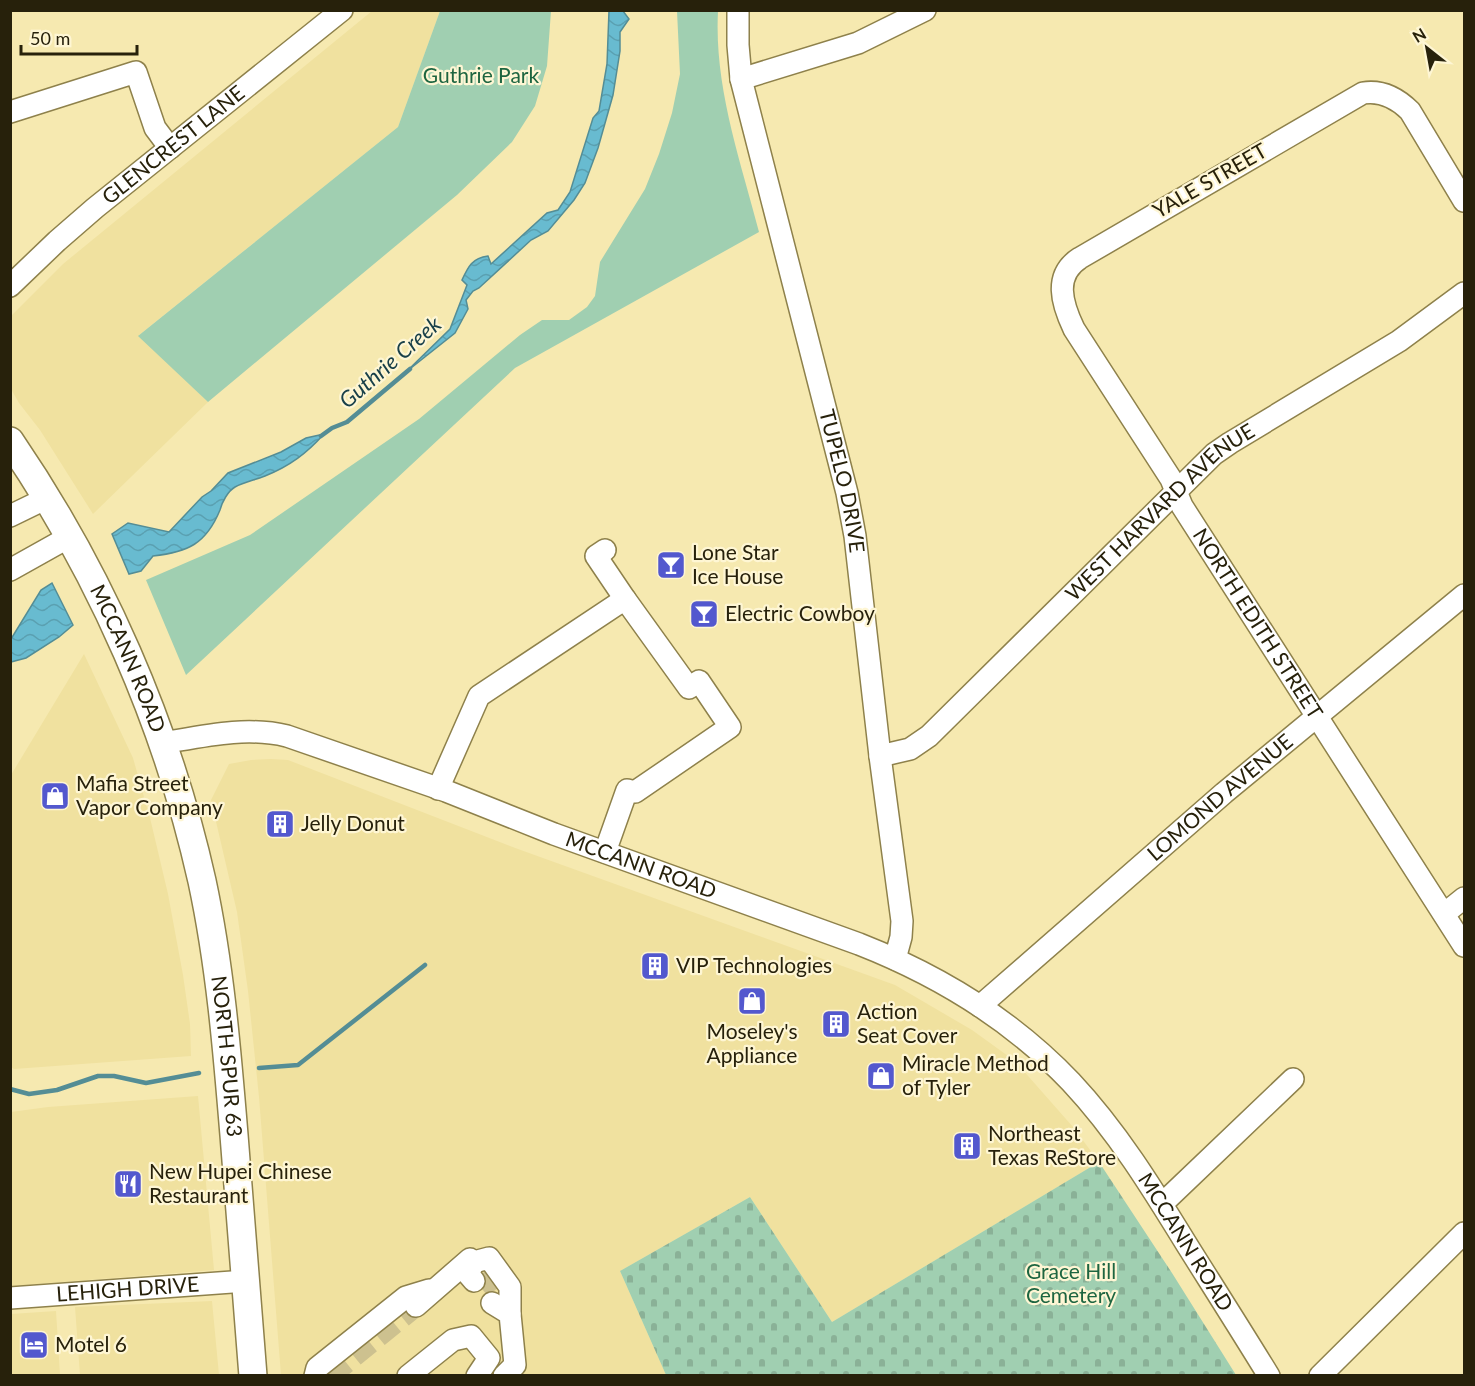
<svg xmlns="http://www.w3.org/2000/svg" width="1475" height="1386" font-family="Lato,sans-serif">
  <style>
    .built { fill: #f0e19f }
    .green { fill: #a0cfb1 }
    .cemetery { fill: url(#cemetery-stones) }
    .water { fill: url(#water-waves); stroke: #548d95; stroke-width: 1.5 }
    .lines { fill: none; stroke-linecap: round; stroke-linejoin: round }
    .stream { stroke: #548d95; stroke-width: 4.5 }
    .minor-tunnel { stroke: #cdc18f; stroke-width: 21; stroke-dasharray: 21 10; stroke-linecap: butt }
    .minor-casing { stroke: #8e814b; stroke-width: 24 }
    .major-casing { stroke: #8e814b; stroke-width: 30 }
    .minor { stroke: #fff; stroke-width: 21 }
    .major { stroke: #fff; stroke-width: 27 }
    .labels { text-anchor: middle; stroke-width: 4.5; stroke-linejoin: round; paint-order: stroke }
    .park-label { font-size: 21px; fill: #1d6540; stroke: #fef6d4 }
    .street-label { font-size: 21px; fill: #27210b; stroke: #fef6d4 }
    .poi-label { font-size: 21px; fill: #27210b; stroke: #fef6d4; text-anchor: start }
    .water-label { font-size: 22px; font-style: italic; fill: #194049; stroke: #fef6d4 }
  </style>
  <defs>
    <pattern id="cemetery-stones" width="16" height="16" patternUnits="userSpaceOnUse" patternTransform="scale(1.5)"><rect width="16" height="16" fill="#a0cfb1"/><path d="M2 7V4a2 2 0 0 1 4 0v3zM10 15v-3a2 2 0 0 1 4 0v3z" fill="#8ab197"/></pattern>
    <pattern id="water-waves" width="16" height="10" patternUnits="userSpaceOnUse" patternTransform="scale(1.5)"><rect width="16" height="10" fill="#68bbd0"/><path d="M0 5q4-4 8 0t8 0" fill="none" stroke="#5aa0b1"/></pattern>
  </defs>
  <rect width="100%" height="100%" fill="#f6e9b0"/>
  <path class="built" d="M372,11H440L398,127L139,335L208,402L93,514L40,430L19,403L11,389L10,317L63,264Z
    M84,654L133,758L151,822L168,894L183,975L190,1024L191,1056L14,1069L10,1066L11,775Z
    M271,759L288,760L518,849L895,985L972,1030L1015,1061L1073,1127L1099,1162L832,1322L750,1197L620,1271L666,1375H281L259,1097L248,991L237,912L211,800L229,764L251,760Z
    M198,1096L214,1270L11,1286V1112L48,1107Z
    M212,1301L219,1375H80L75,1307Z
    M56,1311L60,1375H11V1314Z"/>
  <path class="green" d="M440,11H551L547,66L535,106L512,142L457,195L208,402L138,336L398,127Z
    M677,11H718C714,87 740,159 759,232L515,368L186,675L146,580L250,535L419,419L520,335L542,320H569L587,307L595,296L600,262L645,189L659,154L672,113L680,74Z"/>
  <path class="cemetery" d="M1099,1162L1172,1273L1236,1375H666L620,1271L750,1197L832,1322Z"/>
  <path class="water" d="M609,11H623L629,19L620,32V51L613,95L598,148L585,183L574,200L548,231L531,240L479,288L473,291L466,300L468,309L455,333L406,372L450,329L467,285L462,280C468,267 472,258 488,256L491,264L547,213L558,210L570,192L593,118L599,111L607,64Z
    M324,434C307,453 290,466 265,476C255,480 244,482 235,487C228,491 222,502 220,510C206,544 188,552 153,556L141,571L129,574L112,534L128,523L169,532L202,497L211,491L228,473L281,452L306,438Z
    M52,583L73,625L59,637L26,658L11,662V639L41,590Z"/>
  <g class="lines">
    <path class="stream" d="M321,436L332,428L347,422L410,369
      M259,1068L298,1065L425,965
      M10,1089L29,1094L57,1090L98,1076H114L146,1083L199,1073"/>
    <path class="minor-tunnel" d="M483,1273L501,1296
      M330,1376L416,1306"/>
    <g class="minor-casing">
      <g id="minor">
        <path id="s1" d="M738,10V45L741,79L847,493L855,536L880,756L902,921L901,937L895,959"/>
        <path d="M741,79L858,43L925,10"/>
        <path d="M10,112L136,72L155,128L170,148"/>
        <path id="s2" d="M1464,201L1410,111C1397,98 1382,90 1363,93L1080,258C1053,275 1062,304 1074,329L1171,479L1182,506L1464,946"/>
        <path id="s3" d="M10,286L57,241L95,208L342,10"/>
        <path d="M10,516L47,498"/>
        <path d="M605,550L596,556L625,599"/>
        <path d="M10,570L69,537"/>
        <path id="s4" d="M163,743C204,736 246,726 287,736L446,791L554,834L859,944C938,975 1012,1020 1071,1082C1117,1131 1152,1188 1187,1245C1214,1288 1242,1332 1269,1376"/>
        <path id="s5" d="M880,756L910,749L929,736L1214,454L1230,443L1399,341L1464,293"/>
        <path d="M438,789L479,696L625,599L689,688L699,681L730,727L635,792L627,790L605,852"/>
        <path d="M1444,914L1464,898"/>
        <path id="s6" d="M980,1006L1224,793L1464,595"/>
        <path d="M1162,1204L1293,1079"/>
        <path d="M474,1262L468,1274L474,1281"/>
        <path id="s7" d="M10,1298L246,1281"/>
        <path d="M492,1303L510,1314L515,1365L504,1376"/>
        <path d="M416,1306L470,1259L474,1262L489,1258L510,1287V1314"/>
        <path d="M315,1376L317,1368L406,1297L429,1290"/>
        <path d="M408,1376L453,1340L471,1336L489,1358L477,1376"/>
        <path d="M1320,1376L1464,1233"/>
      </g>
    </g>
    <g class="major-casing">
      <g id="major">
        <path id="s8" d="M10,441C101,574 167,725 202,881C220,965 227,1050 234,1135C240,1215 247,1295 253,1376"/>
      </g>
    </g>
    <use href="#minor" class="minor"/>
    <use href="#major" class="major"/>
  </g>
  <defs>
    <g id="bar-square" transform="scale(1.5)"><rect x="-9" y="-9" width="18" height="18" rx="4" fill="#5358ce" stroke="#fef6d4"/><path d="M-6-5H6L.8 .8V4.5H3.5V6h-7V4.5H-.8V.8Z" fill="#fff"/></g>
    <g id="shop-square" transform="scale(1.5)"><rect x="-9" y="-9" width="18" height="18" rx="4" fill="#5358ce" stroke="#fef6d4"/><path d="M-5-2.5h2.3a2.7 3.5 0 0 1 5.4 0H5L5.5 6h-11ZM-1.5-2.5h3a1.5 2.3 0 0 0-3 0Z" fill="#fff"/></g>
    <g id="building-square" transform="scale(1.5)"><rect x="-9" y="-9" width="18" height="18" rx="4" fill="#5358ce" stroke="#fef6d4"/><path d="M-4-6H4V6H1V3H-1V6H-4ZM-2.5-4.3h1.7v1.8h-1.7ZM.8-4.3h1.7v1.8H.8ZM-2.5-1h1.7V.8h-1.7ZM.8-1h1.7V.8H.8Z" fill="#fff"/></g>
    <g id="restaurant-square" transform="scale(1.5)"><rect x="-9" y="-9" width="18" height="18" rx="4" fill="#5358ce" stroke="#fef6d4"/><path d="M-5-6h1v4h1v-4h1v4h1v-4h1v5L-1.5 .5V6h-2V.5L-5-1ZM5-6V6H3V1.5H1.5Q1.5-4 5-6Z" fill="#fff"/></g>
    <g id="hotel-square" transform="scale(1.5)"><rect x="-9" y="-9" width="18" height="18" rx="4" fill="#5358ce" stroke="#fef6d4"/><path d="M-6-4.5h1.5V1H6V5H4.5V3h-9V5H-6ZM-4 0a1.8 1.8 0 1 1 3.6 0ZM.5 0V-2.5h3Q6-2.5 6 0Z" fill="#fff"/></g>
  </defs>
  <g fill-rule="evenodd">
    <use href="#bar-square" x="671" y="565"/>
    <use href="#bar-square" x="704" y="614"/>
    <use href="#shop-square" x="55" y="796"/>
    <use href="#building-square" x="280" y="824"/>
    <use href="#building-square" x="655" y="966"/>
    <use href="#shop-square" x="752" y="1001"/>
    <use href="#building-square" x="836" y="1024"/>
    <use href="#shop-square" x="881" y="1076"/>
    <use href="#building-square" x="967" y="1146"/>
    <use href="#restaurant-square" x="128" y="1184"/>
    <use href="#hotel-square" x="34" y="1345"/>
  </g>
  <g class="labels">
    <g class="park-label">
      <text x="481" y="83">Guthrie Park</text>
      <text x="1071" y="1279">Grace Hill<tspan x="1071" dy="24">Cemetery</tspan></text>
    </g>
    <g class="street-label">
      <text dy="7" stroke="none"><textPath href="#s3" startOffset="216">GLENCREST LANE</textPath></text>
      <text transform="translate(1210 181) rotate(-30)" y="7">YALE STREET</text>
      <text dy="7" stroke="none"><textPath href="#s1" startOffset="484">TUPELO DRIVE</textPath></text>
      <text dy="7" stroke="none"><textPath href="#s5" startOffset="376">WEST HARVARD AVENUE</textPath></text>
      <text dy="7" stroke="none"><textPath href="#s2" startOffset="912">NORTH EDITH STREET</textPath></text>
      <text dy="7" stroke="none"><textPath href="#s8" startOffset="248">MCCANN ROAD</textPath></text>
      <text dy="7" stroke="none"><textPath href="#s6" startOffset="318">LOMOND AVENUE</textPath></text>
      <text dy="7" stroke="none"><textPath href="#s4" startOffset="502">MCCANN ROAD</textPath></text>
      <text dy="7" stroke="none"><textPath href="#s8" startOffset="660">NORTH SPUR 63</textPath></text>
      <text dy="7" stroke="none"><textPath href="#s4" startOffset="1186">MCCANN ROAD</textPath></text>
      <text dy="7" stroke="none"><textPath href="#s7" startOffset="118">LEHIGH DRIVE</textPath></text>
    </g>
    <g class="poi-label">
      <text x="692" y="560">Lone Star<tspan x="692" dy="24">Ice House</tspan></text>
      <text x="725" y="621">Electric Cowboy</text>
      <text x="76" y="791">Mafia Street<tspan x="76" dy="24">Vapor Company</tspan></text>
      <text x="301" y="831">Jelly Donut</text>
      <text x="676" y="973">VIP Technologies</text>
      <text x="857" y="1019">Action<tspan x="857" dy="24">Seat Cover</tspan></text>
      <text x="752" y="1039" text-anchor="middle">Moseley's<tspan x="752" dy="24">Appliance</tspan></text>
      <text x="902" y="1071">Miracle Method<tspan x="902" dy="24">of Tyler</tspan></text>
      <text x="988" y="1141">Northeast<tspan x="988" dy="24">Texas ReStore</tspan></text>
      <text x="149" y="1179">New Hupei Chinese<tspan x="149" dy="24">Restaurant</tspan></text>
      <text x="55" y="1352">Motel 6</text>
    </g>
    <g class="water-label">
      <text transform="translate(390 362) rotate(-41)" y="8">Guthrie Creek</text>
    </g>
  </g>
  <rect width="1475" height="1386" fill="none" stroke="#27210b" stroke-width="24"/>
  <g transform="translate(1427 48) rotate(329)" stroke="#fef6d4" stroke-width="4.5" paint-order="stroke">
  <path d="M0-4.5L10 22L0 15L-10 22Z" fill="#27210b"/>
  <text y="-9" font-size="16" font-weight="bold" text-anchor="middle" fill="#27210b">N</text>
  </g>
  <path d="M21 45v9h116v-9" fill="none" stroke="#27210b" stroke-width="3"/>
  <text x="30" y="45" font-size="18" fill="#27210b" stroke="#fef6d4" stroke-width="4.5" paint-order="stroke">50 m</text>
</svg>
